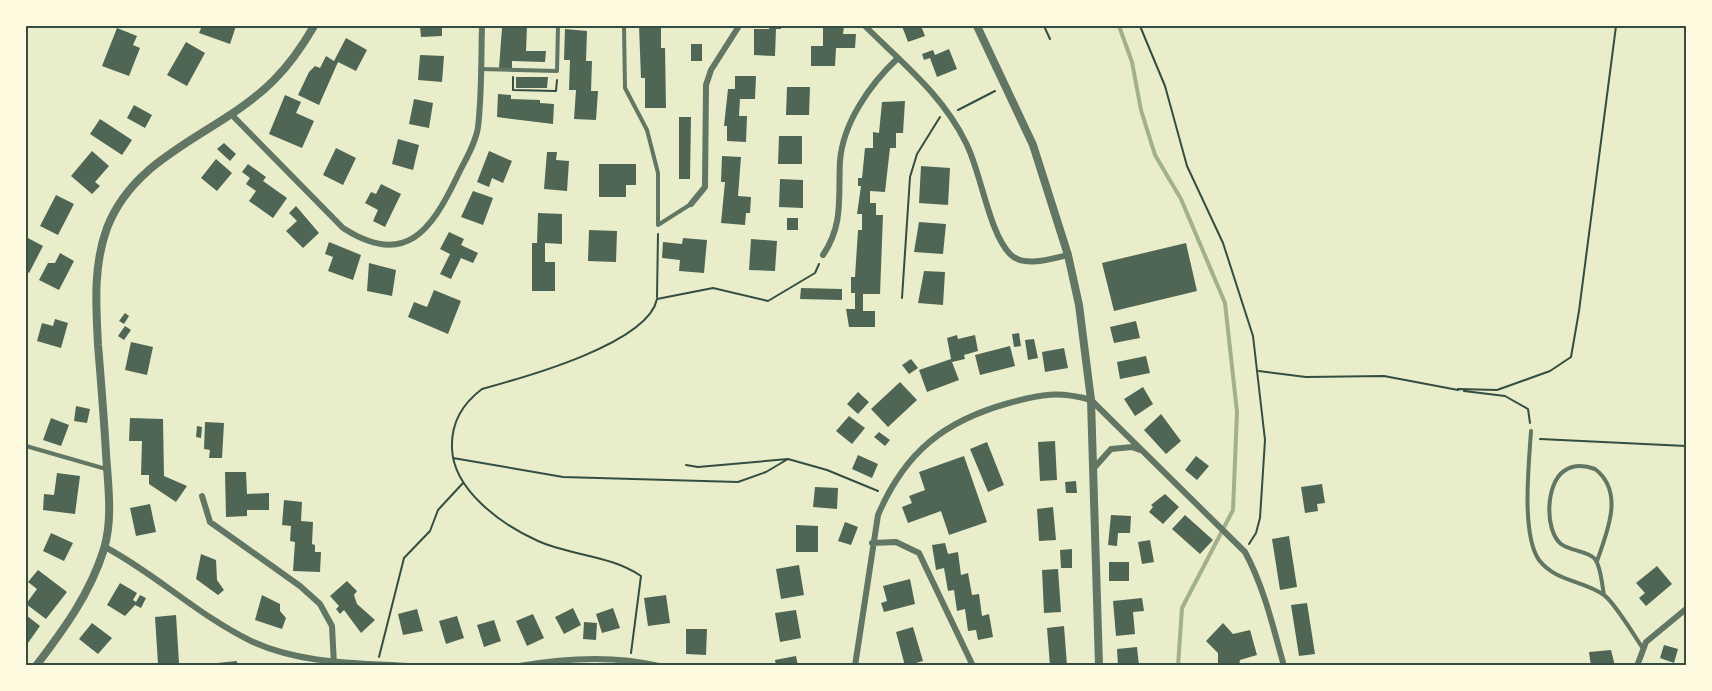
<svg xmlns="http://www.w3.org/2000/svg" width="1712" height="691" font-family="'Asap Condensed',sans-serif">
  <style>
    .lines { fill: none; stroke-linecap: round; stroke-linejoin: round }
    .stream { stroke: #a3b18a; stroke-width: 4 }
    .building { fill: #4f6655 }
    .path { stroke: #344e41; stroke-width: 2 }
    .service { stroke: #617663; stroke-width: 4 }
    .minor { stroke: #617663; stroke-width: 6 }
    .tertiary { stroke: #617663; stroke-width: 8 }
    .neatline { fill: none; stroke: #344e41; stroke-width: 2 }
  </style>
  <rect width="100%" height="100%" fill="#e9edc9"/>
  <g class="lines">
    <path class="stream" d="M1119,26L1132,62L1141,110L1155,155L1181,199L1225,303L1237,412L1233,510L1182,608L1178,666"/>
  </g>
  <path class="building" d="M202,26H236L230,44L199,33Z
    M420,26H442V36L421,37Z
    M500,26H527L526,51H546L545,62L512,61V68H499L502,28Z
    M639,26H661V48H665L666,108H645V78H641Z
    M769,26H781V29H776L775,56L754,55V29H769Z
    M823,26H844L843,34H856L855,48H836L835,66H811V46H823Z
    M902,26H921L925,36L908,42Z
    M117,28L137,36L133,45L140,48L129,76L102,66Z
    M565,29L587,31L586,61H592L591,91H598L596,120L574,119L576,90H569L570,60H564Z
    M346,38L367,50L356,71L338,62L319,105L298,95L309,72L315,66L320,68L326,56L334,61Z
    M186,42L205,53L187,86L167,75Z
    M691,44H702V61H691Z
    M949,49L957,69L937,77L930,58L924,60L922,54L933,50L935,55Z
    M420,55L444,56L442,82L418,80Z
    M735,76H756L755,99H740L739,116H747L746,142L727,141V126H724L728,89H735Z
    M516,77H548L547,88H516Z
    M787,87H810L809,115H786Z
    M498,94L511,95V99L540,100V103L554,104L553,124L497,117Z
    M285,95L301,102L296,113L314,121L302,148L269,134Z
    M414,99L433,103L429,128L409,124Z
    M905,101L903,133H896V148H890L885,192L870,191V203H876V215H883L880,294H863V311H875V327H849L846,309H855V293H851V277H855L858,230H862V214H857L861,186H858V178H862L865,148H873V132L879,133L882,102Z
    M134,105L152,115L145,128L127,118Z
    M679,117H691L690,179H679Z
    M100,119L132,140L122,155L90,134Z
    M779,136H802V164H778Z
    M398,139L419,145L413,170L392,164Z
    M224,143L236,154L230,161L217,149Z
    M336,148L356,158L343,185L323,175Z
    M92,151L109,166L95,182L100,186L92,194L71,176Z
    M489,151L512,161L503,183L492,178L489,187L477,182Z
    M547,152H557L556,160L569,161L567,191L544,189Z
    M722,156L741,157L738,196L751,197L750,213H746L745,225L721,223L725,182H721Z
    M216,159L232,173L217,191L201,178Z
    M248,164L266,177L263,181L287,198L273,218L249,201L256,191L246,184L250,178L242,172Z
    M599,164H636V185H626V197H599Z
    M921,166L950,168L948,205L919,203Z
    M780,179L803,180V208L779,207Z
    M381,184L401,194L385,227L373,221L378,210L365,203L371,192L376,194Z
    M473,191L493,198L483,225L461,217Z
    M56,195L74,204L58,235L40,226Z
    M296,206L319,233L303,248L286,231L297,221L289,213Z
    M538,213L562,214V244L545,243V262H555V291H532V243H537Z
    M787,218H798V230H787Z
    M919,222L946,224L943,254L914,252Z
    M589,230L617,231L616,262L588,261Z
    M449,232L464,239L461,245L478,253L473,263L461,258L451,279L440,274L450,254L440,249Z
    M26,237L43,246L29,273L26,271Z
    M683,238L707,240L704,273L679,271L680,260L662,258L663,242L682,244Z
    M751,239L777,241L775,271L749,270Z
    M329,242L361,255L353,280L328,271L333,257L325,254Z
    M1186,243L1197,291L1114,311L1102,263Z
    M60,253L74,261L59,290L39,280L48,263H55Z
    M369,263L396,270L392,296L367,291Z
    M924,271L945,272L943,305L918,303Z
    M801,288L842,289V300L800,299Z
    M434,290L461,301L448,334L408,317L414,302L427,307Z
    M125,313L129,316L124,324L119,321Z
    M55,319L68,323L61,348L37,341L42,323L53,326Z
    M1136,321L1140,338L1114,343L1110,327Z
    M125,326L131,330L124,340L118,336Z
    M1019,333L1021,346L1014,347L1012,334Z
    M957,335L958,339L975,335L978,351L964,355L965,359L952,362L959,380L927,392L919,370L951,359L947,338Z
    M1034,339L1038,358L1028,360L1025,340Z
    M131,342L153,347L147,375L125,370Z
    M1010,346L1015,366L980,375L975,355Z
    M1064,348L1068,368L1045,372L1042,352Z
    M1146,356L1150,373L1120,379L1117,362Z
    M911,359L918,368L909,374L902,365Z
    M900,382L917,400L888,427L871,409Z
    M1143,387L1153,404L1135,416L1124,399Z
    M858,392L869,402L858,414L847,404Z
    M76,406L90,409L87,423L74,421Z
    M1161,414L1181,441L1166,454L1144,430Z
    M849,416L865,428L852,444L836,431Z
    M51,418L69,425L61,446L43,440Z
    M130,418L163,419L164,476L187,486L176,502L149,484V475H141L142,441H129Z
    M205,422L224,423L222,458H209L210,450L204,449Z
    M197,426L202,427L201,438L196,437Z
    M879,432L890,440L885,446L874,437Z
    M1055,441L1057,480L1040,481L1038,442Z
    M987,442L1004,485L988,492L970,449Z
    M858,455L878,464L872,478L852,469Z
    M964,456L987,522L949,535L941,511L908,523L902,507L912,503L909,496L925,490L919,472Z
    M1196,456L1209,466L1197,480L1185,470Z
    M225,472H246L247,494L269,493V510H247V516L226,517Z
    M57,473L80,476L75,514L43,510L44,494L54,495Z
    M1076,481L1077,493H1066L1065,482Z
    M1322,484L1325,503L1317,504L1318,511L1305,513L1301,487Z
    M815,487L838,488L837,509L813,507Z
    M1165,494L1179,507L1163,524L1149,512L1153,507L1151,505Z
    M284,500L302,502L301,521L313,522L312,544L315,545V552H321L320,572L293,571L295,542L290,541L291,526L282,525Z
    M150,504L156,532L136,536L130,508Z
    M1053,507L1056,540L1039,541L1037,509Z
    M1111,515L1131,516L1130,533H1118L1117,546L1108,545Z
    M1185,515L1213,540L1200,554L1172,529Z
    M845,522L858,527L851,545L838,541Z
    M796,525L818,526V552H796Z
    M51,533L73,543L64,561L43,551Z
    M1289,536L1297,587L1280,590L1272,539Z
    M1150,540L1154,562L1142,564L1138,542Z
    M945,543L948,554L958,552L961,575L968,573L972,595L979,594L982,616L989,614L993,637L978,640L976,630L968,631L965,609L957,611L954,590L948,591L944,568L936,570L932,545Z
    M1072,549V568H1061L1060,550Z
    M201,554L216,560L217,580L224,590L218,595L196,579Z
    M1109,562H1129V581H1109Z
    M799,565L804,595L781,599L776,569Z
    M1657,566L1672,584L1646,606L1639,598L1645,593L1636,583Z
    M1058,569L1061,612L1044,613L1042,570Z
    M38,570L67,592L46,619L26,604L37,589L28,582Z
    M910,579L915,604L884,612L881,603L887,601L883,586Z
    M347,581L357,591L354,595L357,604L375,620L361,633L344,610L340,614L336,609L339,606L330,596Z
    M120,583L137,593L133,600L136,602L140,595L146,598L141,608L135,605L125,616L107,605Z
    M262,595L280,604V611L286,618L282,629L255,620Z
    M666,595L670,623L648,626L644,598Z
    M1142,598L1144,611L1133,612L1135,634L1116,636L1113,601Z
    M1307,603L1315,654L1299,656L1291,605Z
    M573,608L581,625L564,634L555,617Z
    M613,608L620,628L602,633L596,614Z
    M417,609L423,631L403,635L398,614Z
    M796,610L801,638L780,642L775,613Z
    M533,614L544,638L527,646L516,621Z
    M26,615L40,626L28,643L26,641Z
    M176,615L179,663L158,664L155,617Z
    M457,616L464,638L446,644L439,621Z
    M494,620L501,641L484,647L477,625Z
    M584,622L597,623L596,640L583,639Z
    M92,623L112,638L98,654L79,639Z
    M1223,623L1233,634L1250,630L1257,655L1240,660L1239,666H1218V653L1206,641Z
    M1064,626L1067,666H1050L1047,628Z
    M913,627L923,661L905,666L896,632Z
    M686,629H707L706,655L686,654Z
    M1664,645L1678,649L1674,663L1660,658Z
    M1137,647L1139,666H1118L1117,649Z
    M1611,650L1615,666H1591L1589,652Z
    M796,656L798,666H776L775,660Z
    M237,661V666H218L217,663Z"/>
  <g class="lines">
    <path class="path" d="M1044,26L1050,39
      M1140,26L1165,86L1187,166L1223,243L1253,336L1265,440L1260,518L1256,533L1249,544
      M513,77V90L556,91L557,80
      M958,110L995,91
      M657,297L658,234
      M902,298L910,177L917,154L940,117
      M1259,371L1306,377L1384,376L1458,390
      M1458,389L1497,390L1550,371L1571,357L1579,311L1616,26
      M1464,391L1505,396L1528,409L1530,423
      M1540,439L1686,446
      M453,458L563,477L738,482L766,472L788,459
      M686,465L698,467L788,459L827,470L878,491
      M631,653L641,576C610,555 572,556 538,541C502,525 453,490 452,448C451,423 462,404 482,389C522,378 648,344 657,299L713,288L768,301L815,273L819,264
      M379,657L404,558L430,531L438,510L463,483"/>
    <path class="service" d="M624,26L625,88L647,130L658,173V225L691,204
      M481,69L557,71L558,26
      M1531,431C1529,463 1521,534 1539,560C1556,582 1583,580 1604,595C1614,602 1634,635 1642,647
      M26,446L106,469
      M1597,561C1607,532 1625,492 1595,469C1584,465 1574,464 1564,471C1546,483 1544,530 1561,544C1570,551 1588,551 1595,559C1601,567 1602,585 1604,595"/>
    <path class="minor" d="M865,26C903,64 942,94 966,143C981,172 989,233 1010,254C1023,268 1051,259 1068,255
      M231,114L343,228C405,268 431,231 457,177C464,162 476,143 478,127C482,94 481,59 482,26
      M691,204L705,187L706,85L711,70L739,26
      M823,255C844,224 838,197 840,161C843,123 870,84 898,58
      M1094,468L1111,449L1132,447L1140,450
      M202,496L210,522L300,586L320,604L332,626L334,665
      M872,543L896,542L919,553L973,666
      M105,547C156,574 199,616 251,641C300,664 356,663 408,666
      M519,666C565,658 614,655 659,666
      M855,666L878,515C905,452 944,421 1009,403C1041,394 1059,391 1091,400L1245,552C1264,587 1273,627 1284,666
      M1637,666L1646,642L1686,609"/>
    <path class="tertiary" d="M977,26L1033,145L1068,255L1079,305L1091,400L1099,666
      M36,666C64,629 90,594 104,549C113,519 108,484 106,454C104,418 101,381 98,345C96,306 93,266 107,228C136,152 221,134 274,80C290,64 303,45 314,26"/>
  </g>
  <rect width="1712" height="691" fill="none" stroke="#fefae0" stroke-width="54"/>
  <rect x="27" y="27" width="1658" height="637" class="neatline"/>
</svg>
